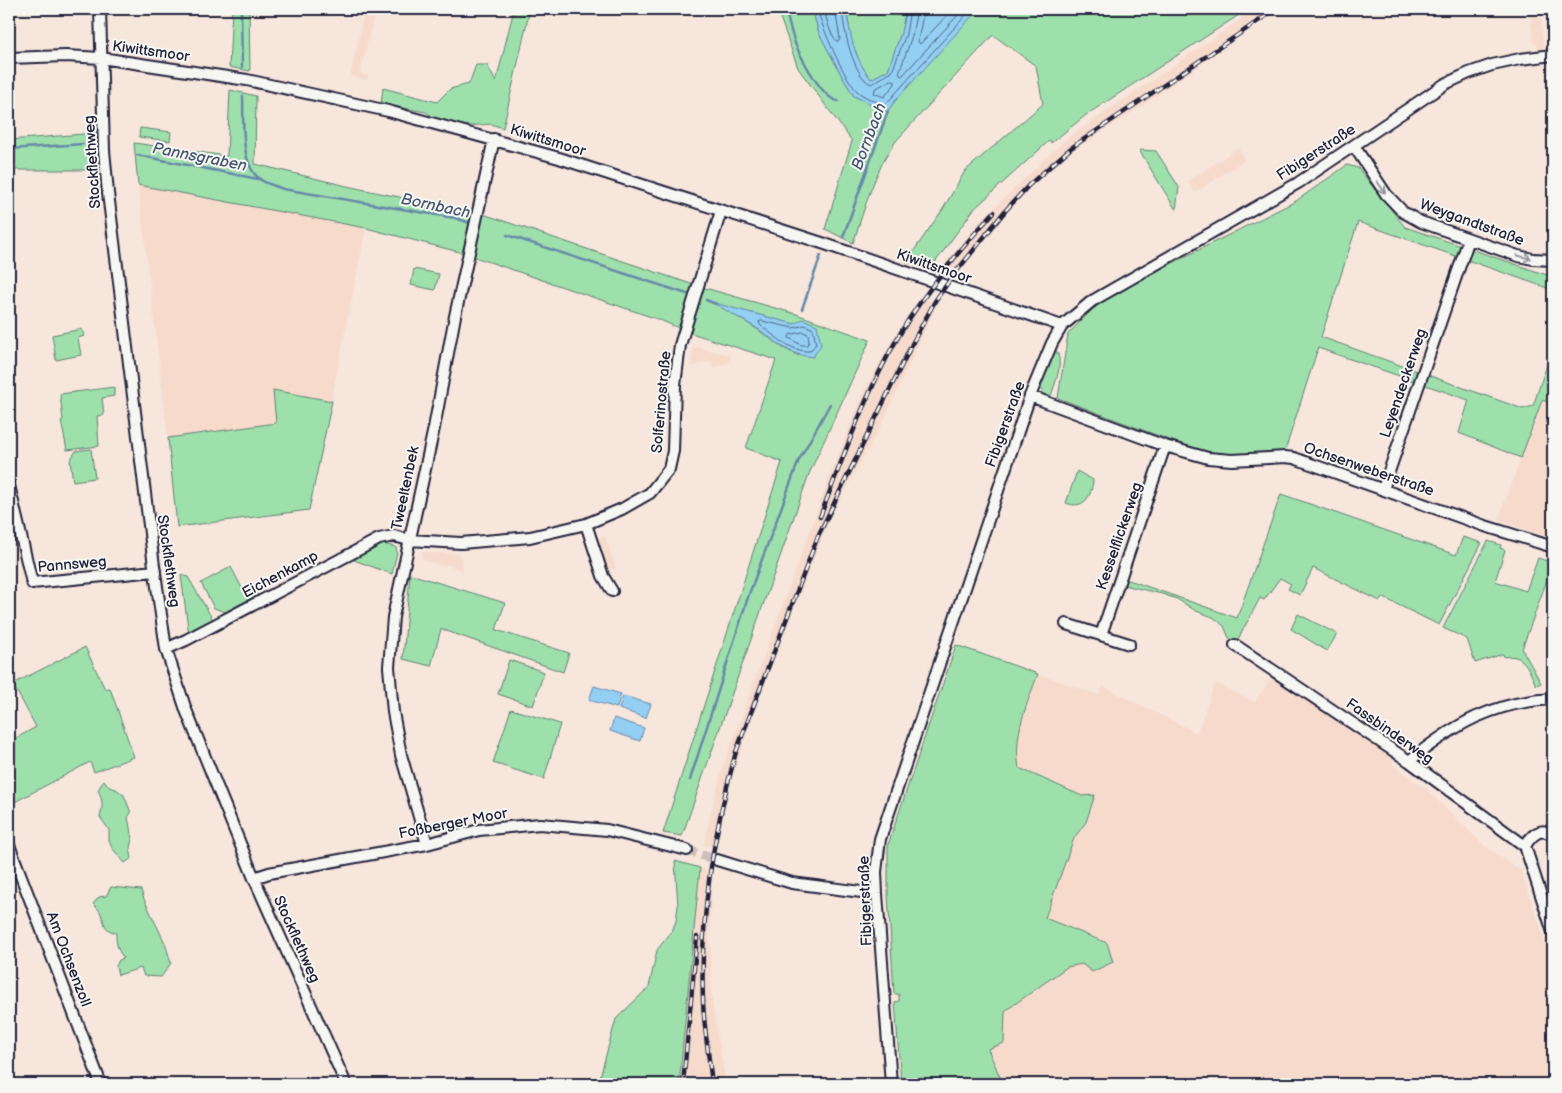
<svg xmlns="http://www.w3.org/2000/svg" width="1562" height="1093" font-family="'Balsamiq Sans',sans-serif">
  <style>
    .built { fill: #f6dbcd }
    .green { fill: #9ee0ab; stroke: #608173; fill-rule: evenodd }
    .water { fill: #93cef3; stroke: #6689a9 }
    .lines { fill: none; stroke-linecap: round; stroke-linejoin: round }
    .shore { stroke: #4f6785; stroke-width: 1 }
    .stream { stroke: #6689a9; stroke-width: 2.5 }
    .street-tunnel { stroke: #ccbfbc; stroke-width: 10; stroke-dasharray: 10 5; stroke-linecap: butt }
    .street-casing { stroke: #22223b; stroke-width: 14 }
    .street { stroke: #f6f6f2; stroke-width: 10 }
    .rail-casing { stroke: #22223b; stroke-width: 4.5 }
    .rail { stroke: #f6f6f2; stroke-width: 2.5; stroke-dasharray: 8; stroke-linecap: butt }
    .oneway { stroke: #9797a0 }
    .labels { text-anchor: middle; stroke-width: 4; stroke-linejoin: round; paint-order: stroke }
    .street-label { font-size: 15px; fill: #22223b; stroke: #f6f6f2 }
    .water-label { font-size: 16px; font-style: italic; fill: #445672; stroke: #f6f6f2 }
  </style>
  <rect width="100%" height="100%" fill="#f6e6dc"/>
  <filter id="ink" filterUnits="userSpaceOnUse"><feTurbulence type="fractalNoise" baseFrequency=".02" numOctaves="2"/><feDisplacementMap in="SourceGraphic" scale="10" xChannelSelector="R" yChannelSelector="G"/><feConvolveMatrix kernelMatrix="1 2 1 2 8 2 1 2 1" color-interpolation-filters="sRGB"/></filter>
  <g filter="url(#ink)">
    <path class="built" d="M365,9H382V18L374,17L360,73L368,76L367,80L350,76Z
      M1256,9H1281L1243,34L1142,106L1069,153L1032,186L984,239L956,275L938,272L978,223L1065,140Z
      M1529,9H1539L1545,52L1538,53L1537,44L1534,45Z
      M1238,148L1245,160L1195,193L1187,182Z
      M138,185L366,228L309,510L177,527L168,438Z
      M921,296L937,304L882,424L830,517L752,717L730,783L716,848L704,845L712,807L723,767L829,479L864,392L890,344Z
      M693,346L730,355L731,362L713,368L710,361L690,367Z
      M1542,400L1553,404V540L1498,520Z
      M605,536L616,568L608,571L597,538Z
      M422,552L460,554L463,570L445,564L444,567L422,559Z
      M1038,674L1099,695L1103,686L1197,733L1215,683L1255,702L1272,676L1321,707L1324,713L1394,757L1393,765L1426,789L1485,846L1521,871L1553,964V1084H1003L988,1048L1004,1043L1005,1011L1067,967L1082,964L1107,943L1045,918L1074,838L1086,822L1095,796H1082L1019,768L1016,753L1017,741L1023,713Z
      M700,868L712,872L710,934L712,1001L726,1084H679Z"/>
    <path class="green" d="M232,9H249L250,71L229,67Z
      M514,9H530L503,128L491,124L469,126L440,122L426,112L381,104L383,88L437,102L450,89L469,84L476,65H487L496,82Z
      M777,9H812L819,33L843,78L854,96L887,112L895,101L973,14L969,9H1248L1086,115L1051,143L1050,140L974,209L931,268L906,262L943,209L965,171L1043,104L1036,66L993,35L896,141C874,171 865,208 853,243L825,229L852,141L798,68Z
      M846,9H906L901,33L888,70L871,79L860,63L852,42Z
      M230,90L256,96L255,164L351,187L486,215L691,284L796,314L870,340L809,474L682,836L663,833L782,462L746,448L776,360L688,332L660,320L463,253L366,228L138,185L134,143L227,156ZM716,304L794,324L799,356L783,348L757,329Z
      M140,128L171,132L170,141L139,137Z
      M108,132L110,170H9V140Z
      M1139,150L1156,151L1179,187L1176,210Z
      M1347,165L1358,168L1405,227L1553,277V290L1358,222L1321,337L1523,409L1533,406L1553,346V404L1542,400L1521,458L1459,433L1469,400L1318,348L1285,451L1219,456L1175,442L1058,398L1068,334L1092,310L1119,290L1296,201Z
      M414,269L439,274L435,290L411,285Z
      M82,329L84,336L78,338L81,355L56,360L52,335Z
      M1055,349C1065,361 1055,383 1051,396L1046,397C1034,382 1048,364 1055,349Z
      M114,387V396L102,398L104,415L97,416L99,446L67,450L61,421L63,420L60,394Z
      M273,390L332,401L309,510L177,527L168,438L276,423Z
      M91,449L95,478L73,481L70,460L76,451Z
      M1077,471L1093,480C1092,496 1084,510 1066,503Z
      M1281,494L1456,555L1463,537L1482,543L1439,625L1382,597L1380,601L1313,568L1300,595L1288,589L1291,584L1280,578L1264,600L1260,598L1236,643L1229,638L1224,626L1213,617L1196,611L1177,599L1162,594L1124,585L1126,579L1237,618Z
      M1488,541L1501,545L1500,548L1505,550L1495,581L1526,591L1538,558L1553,563L1522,649L1541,683L1536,685C1528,669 1525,653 1504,657L1503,654L1475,663L1467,639L1443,628Z
      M383,544L396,547L397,552L392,574L354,560L361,553Z
      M231,567L243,590L251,585L257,595L225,612L214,608L201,583Z
      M410,574L505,603L496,630L569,653L563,672L441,629L431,666L403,659Z
      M181,575L188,577L213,620L189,635Z
      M1298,614L1337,634L1327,651L1291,629Z
      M956,645L1038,674C1027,704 1013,734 1019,768L1082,796L1095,795L1086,822L1074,838L1045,918L1107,943L1113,962L1092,972L1082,964L1067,967L1005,1011L1004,1043L988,1049L1003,1084H901L895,1002L899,1001V994H894L888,895V845Z
      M85,647L105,689L110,688L134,757L94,772L90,762L9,805V742L36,727L13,684Z
      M509,660L544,672L533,706L498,694Z
      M511,709L560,724L544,779L493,763Z
      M104,780L109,787L116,789L124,795L131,813L128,817L132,839L130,848L132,858L125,863L112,848L109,840V830L100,817C103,806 103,800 98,790Z
      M675,861L700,868L679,1084H598L616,1019L649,987L657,950L672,931L676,921L678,906Z
      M111,887L141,890L144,899L165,943L171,963L161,977L144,976L141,968L118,975L116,966L119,960L124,958C117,950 116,943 116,933C103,929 106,925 101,914C100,910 96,907 93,904L99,897L106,896Z"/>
    <path class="water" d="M812,9H846C851,37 853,56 871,79L888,70L901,33L906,9H969L974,14L895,101L887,112L854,96L843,78L819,33Z
      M714,303L794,324L803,319L817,325L821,345L813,357C788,355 777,342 758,329C743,320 728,312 714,303Z
      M594,686L621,694L617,708L589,700Z
      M623,696L651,704L646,718L619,709Z
      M614,718L644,728L640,741L610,731Z"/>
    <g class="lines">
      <path class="shore" d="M817,9C824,31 841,73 857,91C863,97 877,102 885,105L965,16V9
        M824,9C827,20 829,34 838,42L840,39L835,9
        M842,9C843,27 853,77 871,84L892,72L906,34L910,9
        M917,9L912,36L899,73L901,76L903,75L958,15V9
        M924,9L918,41L920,44L950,12L951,9
        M892,80L895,81V84L884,97L874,93L875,89Z
        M762,321L793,328L805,325L813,329L816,344L810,351C791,352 775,336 760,325L759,322Z
        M803,332L808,334L809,342L807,345H801L789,338L790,335Z"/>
      <path class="stream" d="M241,9L242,67
        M785,9C789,22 792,38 798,50C805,64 823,99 838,101
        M243,96C244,119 239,165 261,180C267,184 276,186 283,189L455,218L473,224
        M9,149L83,144
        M137,155L258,179
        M507,235L687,294
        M843,237L888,111
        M706,300L716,304
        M802,309L821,255
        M690,780L748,597L799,460L830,404"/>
      <path class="street-tunnel" d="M687,850L717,860"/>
      <g class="street-casing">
        <path id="street" d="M100,9L104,150L108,193L154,566L166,649L186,710L254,878L346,1084
          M9,58L66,56L101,58L247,80L388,111L559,158L825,244L1062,326
          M1354,146L1386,194L1403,212L1421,222L1518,256L1533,259L1553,260
          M1030,396L1165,446L1208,458L1232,460L1285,457L1294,458L1485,526L1553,547
          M9,485L32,583L155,571
          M1383,489L1469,239
          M586,524L603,576L612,591
          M1066,624L1129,644
          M1101,635L1165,446
          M1235,645L1409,761L1525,846
          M166,649L186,640L379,539L394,536L409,540L461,543L530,537L586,524L622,509L650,493L669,469L673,451L675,385L680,345L721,211
          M1409,761C1455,724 1493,702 1553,699
          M1553,836C1541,825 1531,836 1525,846L1553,932
          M427,844L401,755L393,712L389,667L393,617L434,428L455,316L494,139
          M9,845L101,1084
          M717,860L792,883L877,894
          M254,878L269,873L427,844L479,830L540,824L607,830L687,850
          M891,1084L877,894L876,872L880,839L1030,396L1052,343L1062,326L1092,301L1298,183L1445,84L1469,73L1492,65L1520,59L1553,55"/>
      </g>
      <use href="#street" class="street"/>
      <g class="rail-casing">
        <path id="rail" d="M820,517C846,450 870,380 909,319C934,281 964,245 994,212
          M683,1084L697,937
          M712,1084C709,1057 704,1028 703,1001C700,914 713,835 736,752L818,536L913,342L935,301L952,277L1005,211L1029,185L1071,148L1276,9"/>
      </g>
      <use href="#rail" class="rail"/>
    </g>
    <defs><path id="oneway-shaft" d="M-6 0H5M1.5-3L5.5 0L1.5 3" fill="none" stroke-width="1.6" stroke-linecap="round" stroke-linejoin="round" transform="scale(1.25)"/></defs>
    <g class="oneway">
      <use href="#oneway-shaft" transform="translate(1381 187) rotate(56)"/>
      <use href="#oneway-shaft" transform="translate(1524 257) rotate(14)"/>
    </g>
  </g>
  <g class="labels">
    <g class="street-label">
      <text transform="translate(151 51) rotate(8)" y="5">Kiwittsmoor</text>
      <text transform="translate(548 140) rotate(17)" y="5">Kiwittsmoor</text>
      <text transform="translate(1316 152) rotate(-33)" y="5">Fibigerstraße</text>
      <text transform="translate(92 162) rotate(-94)" y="5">Stockflethweg</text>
      <text transform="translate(1472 222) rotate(20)" y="5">Weygandtstraße</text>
      <text transform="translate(934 266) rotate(19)" y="5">Kiwittsmoor</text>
      <text transform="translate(1403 383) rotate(-71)" y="5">Leyendeckerweg</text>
      <text transform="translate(661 402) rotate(-85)" y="5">Solferinostraße</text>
      <text transform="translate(1005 424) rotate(-70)" y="5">Fibigerstraße</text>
      <text transform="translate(1369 469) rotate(19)" y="5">Ochsenweberstraße</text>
      <text transform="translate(405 488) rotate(-78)" y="5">Tweeltenbek</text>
      <text transform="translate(1119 536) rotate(-71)" y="5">Kesselflickerweg</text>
      <text transform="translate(169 561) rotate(82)" y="5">Stockflethweg</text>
      <text transform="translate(72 564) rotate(-5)" y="5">Pannsweg</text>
      <text transform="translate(280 574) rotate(-28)" y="5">Eichenkamp</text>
      <text transform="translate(1390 731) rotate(35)" y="5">Fassbinderweg</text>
      <text transform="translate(453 823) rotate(-11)" y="5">Foßberger Moor</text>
      <text transform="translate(865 901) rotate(-92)" y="5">Fibigerstraße</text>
      <text transform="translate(297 939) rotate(66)" y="5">Stockflethweg</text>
      <text transform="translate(69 959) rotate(69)" y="5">Am Ochsenzoll</text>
    </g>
    <g class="water-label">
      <text transform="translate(868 136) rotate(-69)" y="6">Bornbach</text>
      <text transform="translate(200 156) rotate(11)" y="6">Pannsgraben</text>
      <text transform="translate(436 205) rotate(12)" y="6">Bornbach</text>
    </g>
  </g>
  <rect width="1562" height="1093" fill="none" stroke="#f6f6f2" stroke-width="30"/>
  <rect x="15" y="15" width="1532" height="1063" fill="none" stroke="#22223b" stroke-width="2" filter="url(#ink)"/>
</svg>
